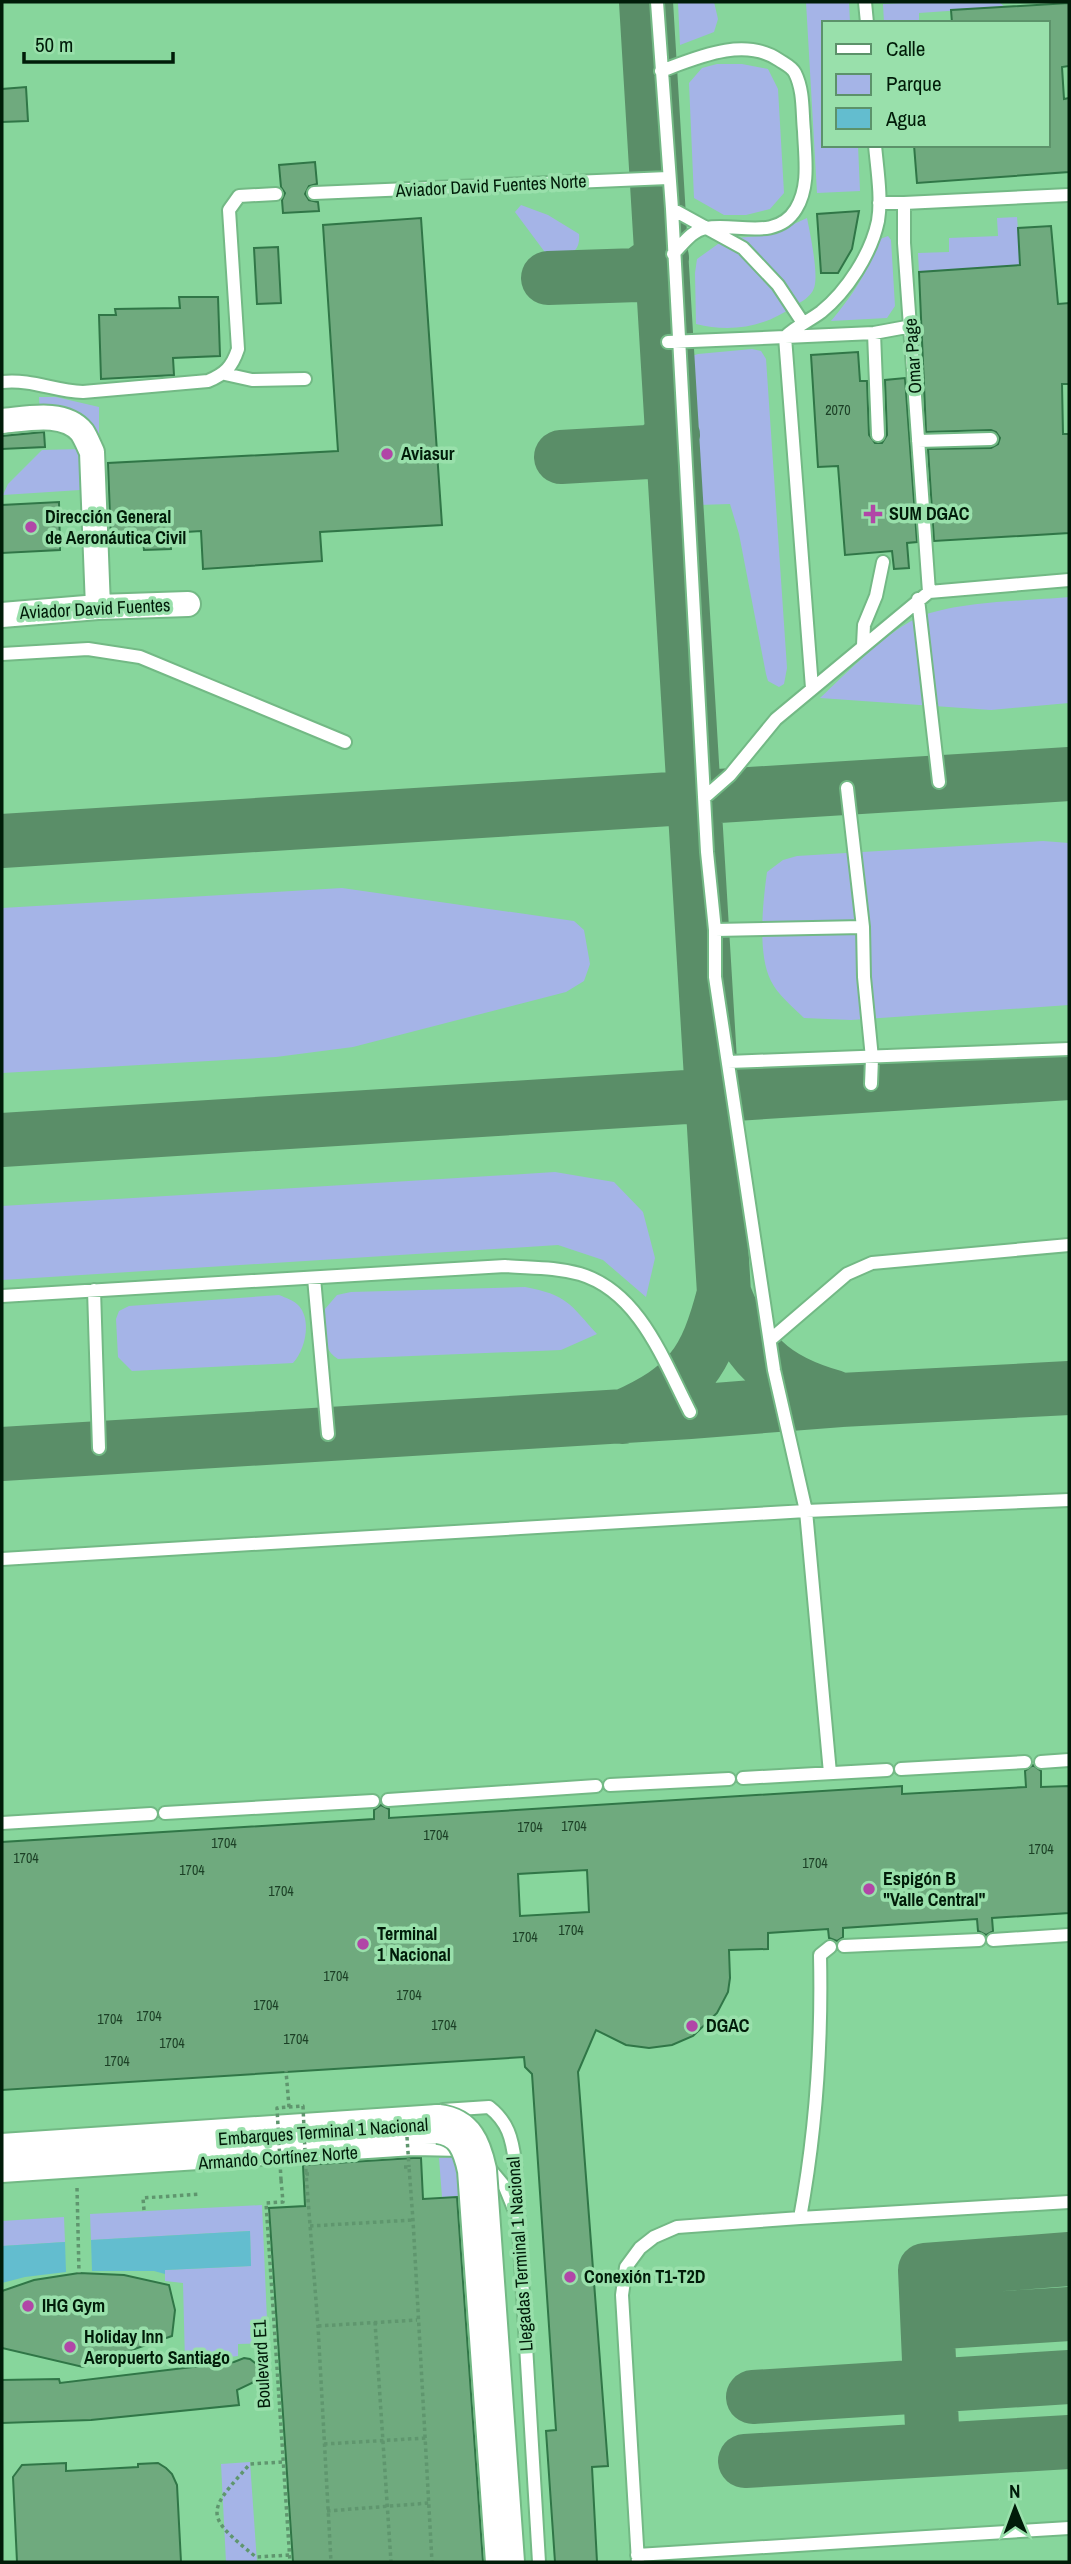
<svg xmlns="http://www.w3.org/2000/svg" width="1071" height="2564" font-family="'Archivo Narrow',sans-serif">
  <style>
    .built { fill: #87d69c; fill-rule: evenodd }
    .green { fill: #a5b4e7 }
    .water { fill: #63bdcf }
    .lines { fill: none; stroke-linecap: round; stroke-linejoin: round }
    .taxiway { stroke: #5a8e68; stroke-width: 54 }
    .building { fill: #6faa7e; stroke: #307647; stroke-width: 2; fill-rule: evenodd }
    .lane-casing { stroke: #73b985; stroke-width: 16 }
    .street-casing { stroke: #73b985; stroke-width: 28 }
    .highway-casing { stroke: #73b985; stroke-width: 42 }
    .path { stroke: #5f966e; stroke-width: 3.5; stroke-dasharray: 3.5 3.5; stroke-linecap: butt }
    .lane { stroke: #fff; stroke-width: 12 }
    .street { stroke: #fff; stroke-width: 24 }
    .highway { stroke: #fff; stroke-width: 38 }
    .highway-bridge-casing { stroke: #73b985; stroke-width: 42; stroke-linecap: butt }
    .path-bridge { stroke: #5f966e; stroke-width: 3.5; stroke-dasharray: 3.5 3.5; stroke-linecap: butt }
    .highway-bridge { stroke: #fff; stroke-width: 38 }
    .poi-dot { fill: #b146a7; stroke: #99e0ab; stroke-width: 2.5 }
    .labels { text-anchor: middle; stroke-width: 7; stroke-linejoin: round; paint-order: stroke }
    .number-label { font-size: 14px; fill: #1c4026 }
    .street-label { font-size: 18px; fill: #011c09; stroke: #99e0ab }
    .poi-label { font-size: 18px; font-weight: bold; fill: #011c09; stroke: #99e0ab; text-anchor: start }
  </style>
  <rect width="100%" height="100%" fill="#99e0ab"/>
  <path class="built" d="M2,2H1069V2562H2ZM824,23H1048V145H824Z"/>
  <path class="green" d="M678,2H714L718,19L714,32L680,45Z
    M806,2H849L850,23H824V145H858L860,191L817,193Z
    M918,2H999L1005,7L919,13V23H884L883,4Z
    M717,64H742L768,69L778,89L784,193L770,209L746,215H724L694,198L689,83L702,68Z
    M521,205L548,215L579,234C581,255 565,258 547,255L515,212Z
    M1017,217L1021,265L919,272L918,253L949,252V238L998,236L997,218Z
    M807,218C810,233 819,275 814,288C811,297 801,302 794,306C765,327 731,333 696,324L695,273L697,259L725,239L770,235Z
    M888,236L891,240L895,306L887,318L831,321C855,292 867,273 880,239Z
    M752,349L761,351L766,359L787,668L784,684L779,687L768,681L766,674L739,534L730,504L698,505L689,364L692,356L698,354Z
    M39,397H56L99,407V453L40,413Z
    M80,449V490L3,495L8,484L42,450Z
    M1069,597V703L991,710L820,698C847,673 883,635 915,619C951,601 1027,601 1069,597Z
    M1043,841L1069,843V1005L851,1020L804,1018C793,1007 777,994 771,981C757,953 763,902 767,872L783,860L797,856Z
    M342,888L574,921L584,930L590,964L584,981L566,992L353,1047L276,1057L2,1073V908Z
    M555,1172L614,1182L643,1212L655,1258L646,1297L603,1260L558,1245L2,1280V1206Z
    M525,1287C567,1295 569,1303 597,1334L561,1350L338,1359C320,1349 326,1328 325,1309L337,1295L351,1292Z
    M279,1295C286,1298 294,1300 299,1306C312,1321 305,1350 293,1363L132,1371L118,1357L116,1319L119,1311L129,1306Z
    M467,2156L496,2194L442,2197L439,2158Z
    M262,2205L268,2343L238,2344V2356L185,2362L183,2283L165,2281V2270L251,2266L250,2231L91,2240L90,2214Z
    M64,2217L65,2242L2,2246V2221Z
    M250,2462L257,2562H226L221,2464Z"/>
  <path class="water" d="M250,2231L251,2266L165,2270V2274L154,2271H92L91,2240Z
    M65,2242L66,2272L25,2277L2,2283V2246Z"/>
  <g class="lines">
    <path class="taxiway" d="M548,278L638,275L662,258
      M561,457L648,452L656,450L673,435
      M2,841L1069,774
      M2,1140L1069,1073
      M724,1293C747,1353 770,1379 834,1397
      M622,1417C689,1387 706,1363 724,1293L646,2
      M2,1454L690,1412L841,1400L1069,1388
      M928,2323L1069,2314
      M753,2397L1069,2377
      M933,2450L925,2270L1069,2259
      M745,2461L1069,2442"/>
  </g>
  <path class="building" d="M1069,3V66L1062,67L1064,99L1069,98V172L917,183L914,145H1048V23H952L951,10Z
    M26,87L28,121L2,122V89Z
    M315,162L317,184L309,186L305,194L309,200L318,202L319,211L283,213L282,200L285,193L281,187L279,165Z
    M859,211L852,249L838,273H821L817,214Z
    M421,218L442,525L320,532L322,561L203,569L201,531L170,533L171,549L144,550L143,539L111,541L108,463L338,451L323,225Z
    M1051,226L1058,304L1069,303V384H1062L1063,434H1069V533L934,541L928,449L991,448L998,444L1000,438L996,432L991,430L926,432L919,272L1020,265L1018,228Z
    M278,247L281,303L257,304L254,248Z
    M179,297H218L220,356L173,358L174,375L101,379L99,315H116L115,309L180,308Z
    M858,352L860,381H867L869,435L875,443H882L887,435L885,380L905,378L917,542L907,543L909,568L894,569L892,551L845,555L838,466L818,467L811,355Z
    M44,432L45,447L2,449V436Z
    M59,502L60,550L2,553V505Z
    M1033,1765L1041,1771V1787L1069,1786V1913L992,1918L993,1931L986,1935L978,1931L977,1919L843,1928V1937L837,1941L829,1938L828,1929L768,1933V1949L729,1950L730,1978L728,1992L717,2013L693,2036L672,2045L649,2048L626,2045L596,2030L578,2072L608,2466L592,2467L597,2562H555L546,2431L556,2430L532,2074L525,2067L524,2057L2,2090V1842L374,1819V1810L381,1805L389,1809V1818L902,1786V1794L1026,1787L1025,1771ZM587,1870L589,1912L520,1916L518,1874Z
    M413,2158H421L423,2199L457,2197L483,2562H293L269,2208L305,2206L303,2165Z
    M79,2273L124,2275L169,2285L175,2310L172,2336L83,2367L2,2348V2291L34,2280Z
    M244,2358L250,2359L264,2370L252,2383L237,2390L239,2405L91,2420L2,2423V2380L59,2379L60,2383L234,2362Z
    M66,2463V2471L138,2467V2464L158,2463L166,2468L172,2474L177,2485L181,2562H17L13,2477L22,2465Z"/>
  <g class="lines">
    <g class="lane-casing">
      <path id="lane" d="M657,2L672,209L707,852L715,930V977L774,1370L806,1511L830,1773
        M865,2L867,23
        M661,71C696,58 744,36 779,60C785,64 792,67 795,73C804,91 802,112 804,131C805,158 810,186 796,209C776,242 735,222 706,228C692,230 683,244 673,254
        M314,193L668,178
        M879,203H904V243L929,592
        M904,203L1069,195
        M672,209L743,248L778,285L803,323
        M874,333L878,435
        M668,342L785,337C796,326 809,321 821,312C847,291 871,254 878,221C882,197 877,169 875,145
        M225,374L252,380L305,379
        M2,382C33,379 53,391 83,392L208,381C225,374 232,367 238,349L229,210L239,196L276,194
        M918,441L991,439
        M918,599L939,782
        M863,645L864,625L876,596L883,562
        M2,654L88,649L140,657L345,742
        M812,688L785,337L874,333L912,326
        M847,788L863,927L864,977L872,1058L871,1084
        M705,797L730,775L776,719L929,592L1069,580
        M715,930L863,927
        M728,1062L1069,1049
        M314,1278L328,1434
        M94,1290L99,1448
        M2,1296L505,1266C531,1268 555,1267 580,1274C640,1292 664,1362 690,1412
        M770,1340L847,1274L872,1263L1069,1245
        M2,1559L806,1511L1069,1500
        M1041,1762L1069,1760
        M901,1769L1025,1762
        M743,1778L887,1770
        M610,1785L729,1779
        M388,1800L596,1786
        M165,1813L373,1801
        M2,1823L151,1814
        M993,1940L1069,1935
        M844,1946L979,1940
        M443,2110L489,2107C508,2122 512,2138 515,2162L539,2562
        M485,2163L505,2187L514,2209
        M2,2176L413,2149L464,2150
        M800,2218L1069,2202
        M637,2555L1069,2528
        M638,2562L622,2295L626,2267L640,2248L654,2237L677,2227L800,2218C816,2131 822,2043 820,1955L830,1947"/>
    </g>
    <g class="street-casing">
      <path id="street" d="M2,421C26,419 64,410 82,432C86,438 89,446 92,452L98,607
        M2,615L98,607L188,604"/>
    </g>
    <g class="highway-casing">
      <path id="highway" d="M2,2153L438,2124"/>
    </g>
    <path class="path" d="M404,2167H409L413,2220L432,2562
      M309,2174H306L318,2326L331,2562
      M281,2180L283,2202L266,2203L290,2562
      M77,2188L79,2273
      M144,2210L143,2198L200,2194
      M310,2226L413,2220
      M375,2322L391,2562
      M318,2326L417,2320
      M324,2444L426,2438
      M282,2462L250,2464C206,2513 204,2515 256,2557L289,2555
      M327,2511L429,2503"/>
    <use href="#lane" class="lane"/>
    <use href="#street" class="street"/>
    <use href="#highway" class="highway"/>
    <g class="highway-bridge-casing">
      <path id="highway-bridge" d="M438,2124C465,2127 472,2147 477,2170L505,2562"/>
    </g>
    <path class="path-bridge" d="M289,2107L303,2106L306,2174
      M407,2137L409,2167
      M281,2180L277,2108L289,2107L286,2071"/>
    <use href="#highway-bridge" class="highway-bridge"/>
  </g>
  <g class="poi-dot">
    <circle cx="387" cy="454" r="7"/>
    <path d="M869.5 503.5h7v7h7v7h-7v7h-7v-7h-7v-7h7z"/>
    <circle cx="31" cy="527" r="7"/>
    <circle cx="869" cy="1889" r="7"/>
    <circle cx="363" cy="1944" r="7"/>
    <circle cx="692" cy="2026" r="7"/>
    <circle cx="570" cy="2277" r="7"/>
    <circle cx="28" cy="2306" r="7"/>
    <circle cx="70" cy="2347" r="7"/>
  </g>
  <g class="labels">
    <g class="number-label">
      <text x="838" y="415">2070</text>
      <text x="574" y="1831">1704</text>
      <text x="530" y="1832">1704</text>
      <text x="436" y="1840">1704</text>
      <text x="224" y="1848">1704</text>
      <text x="1041" y="1854">1704</text>
      <text x="26" y="1863">1704</text>
      <text x="815" y="1868">1704</text>
      <text x="192" y="1875">1704</text>
      <text x="281" y="1896">1704</text>
      <text x="571" y="1935">1704</text>
      <text x="525" y="1942">1704</text>
      <text x="336" y="1981">1704</text>
      <text x="409" y="2000">1704</text>
      <text x="266" y="2010">1704</text>
      <text x="149" y="2021">1704</text>
      <text x="110" y="2024">1704</text>
      <text x="444" y="2030">1704</text>
      <text x="296" y="2044">1704</text>
      <text x="172" y="2048">1704</text>
      <text x="117" y="2066">1704</text>
    </g>
    <g class="street-label">
      <text transform="translate(491 186) rotate(-3)" y="6">Aviador David Fuentes Norte</text>
      <text transform="translate(913 356) rotate(-94)" y="6">Omar Page</text>
      <text transform="translate(95 609) rotate(-3)" y="6">Aviador David Fuentes</text>
      <text transform="translate(323 2132) rotate(-4)" y="6">Embarques Terminal 1 Nacional</text>
      <text transform="translate(278 2158) rotate(-4)" y="6">Armando Cortínez Norte</text>
      <text transform="translate(520 2254) rotate(-94)" y="6">Llegadas Terminal 1 Nacional</text>
      <text transform="translate(262 2364) rotate(-93)" y="6">Boulevard E1</text>
    </g>
    <g class="poi-label">
      <text x="401" y="460">Aviasur</text>
      <text x="889" y="520">SUM DGAC</text>
      <text x="45" y="523">Dirección General<tspan x="45" dy="21">de Aeronáutica Civil</tspan></text>
      <text x="883" y="1885">Espigón B<tspan x="883" dy="21">"Valle Central"</tspan></text>
      <text x="377" y="1940">Terminal<tspan x="377" dy="21">1 Nacional</tspan></text>
      <text x="706" y="2032">DGAC</text>
      <text x="584" y="2283">Conexión T1-T2D</text>
      <text x="42" y="2312">IHG Gym</text>
      <text x="84" y="2343">Holiday Inn<tspan x="84" dy="21">Aeropuerto Santiago</tspan></text>
    </g>
  </g>
  <rect width="1071" height="2564" fill="none" stroke="#011c09" stroke-width="7"/>
  <rect x="822" y="21" width="228" height="126" fill="#99e0ab" stroke="#5c926a" stroke-width="2"/>
  <rect x="836" y="44" width="35" height="10" fill="#ffffff" stroke="#5c926a" stroke-width="2"/>
  <text x="886" y="56" font-size="21" fill="#011c09">Calle</text>
  <rect x="836" y="74" width="35" height="21" fill="#a5b4e7" stroke="#5c926a" stroke-width="2"/>
  <text x="886" y="91" font-size="21" fill="#011c09">Parque</text>
  <rect x="836" y="108" width="35" height="21" fill="#63bdcf" stroke="#5c926a" stroke-width="2"/>
  <text x="886" y="126" font-size="21" fill="#011c09">Agua</text>
  <g transform="translate(1015 2508) rotate(359)" stroke="#99e0ab" stroke-width="5" paint-order="stroke">
  <path d="M0-5L12 26L0 18L-12 26Z" fill="#011c09"/>
  <text y="-10" font-size="19" font-weight="bold" text-anchor="middle" fill="#011c09">N</text>
  </g>
  <path d="M24 52v10h149v-10" fill="none" stroke="#011c09" stroke-width="3.5"/>
  <text x="35" y="52" font-size="21" fill="#011c09" stroke="#99e0ab" stroke-width="5" paint-order="stroke">50 m</text>
</svg>
